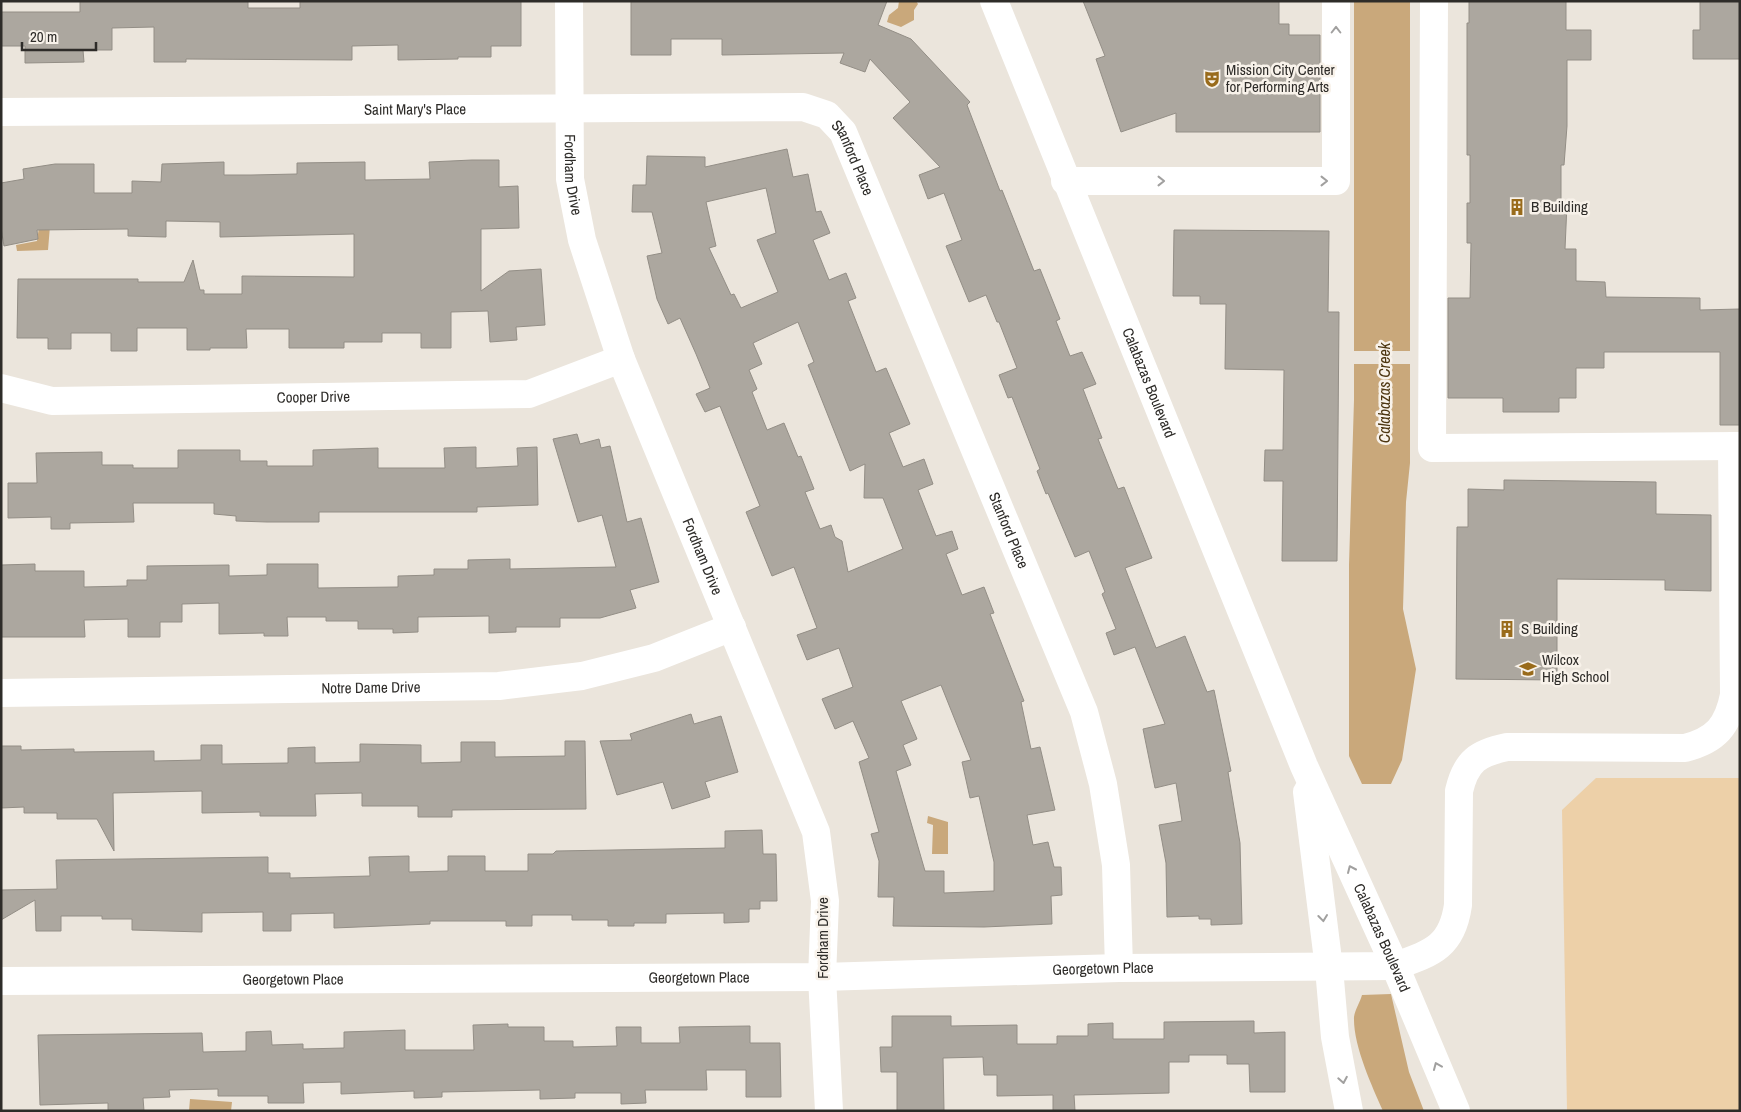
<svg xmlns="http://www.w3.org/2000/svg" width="1741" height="1112" font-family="'Archivo Narrow',sans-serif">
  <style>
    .green { fill: #edd0a8 }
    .water { fill: #c9a87b }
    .pier { fill: #ebe5dc }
    .building { fill: #aca79f; stroke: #938e86; fill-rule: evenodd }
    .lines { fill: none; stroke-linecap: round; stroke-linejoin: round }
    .minor { stroke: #fff; stroke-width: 28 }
    .oneway { stroke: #a1a09f }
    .labels { text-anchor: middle; stroke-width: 5; stroke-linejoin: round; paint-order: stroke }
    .poi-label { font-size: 15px; fill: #2e2c29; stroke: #f8f2ea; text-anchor: start }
    .street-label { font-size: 15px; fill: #2e2c29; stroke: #f8f2ea }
    .water-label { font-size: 16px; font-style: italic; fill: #4d3611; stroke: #f8f2ea }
  </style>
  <rect width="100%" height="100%" fill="#ebe5dc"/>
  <path class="green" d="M1596,778H1740V1111H1567L1562,810Z"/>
  <path class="water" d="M899,1H916L918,4L914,10V20L901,27L887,22L889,15L898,8Z
    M1354,1H1410V463L1406,502L1403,609L1416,669L1402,760L1391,784H1362L1349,756V565L1354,400Z
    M50,226L48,250L17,251L16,245L37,241L39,227Z
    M928,816L948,822V854H932L933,825L927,823Z
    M1391,994L1409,1072L1424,1111H1383C1372,1086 1353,1045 1354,1017C1355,1010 1360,1002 1362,995Z
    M190,1099L232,1102L231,1111H189Z"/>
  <path class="pier" d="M1351,351H1413V364H1351Z"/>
  <path class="building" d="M80,1H248V8H300V1H521V46H491V57H458V59L398,60V45L352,46V60L186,59V62H154V27L112,28V50H83L84,62L25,63V46H1V12H80Z
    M631,1H887L878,25L911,39L970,102L967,105L1000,191L1002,190L1034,271L1040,269L1060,319L1056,321L1070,356L1082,352L1096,384L1083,389L1102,438L1098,439L1118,489L1124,487L1152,558L1125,568L1156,648L1185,636L1207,692L1214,690L1231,771L1228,772L1240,843L1242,924L1211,925V919H1199V916L1167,917L1166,863L1159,825L1182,821L1176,783L1155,788L1143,729L1165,724L1135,647L1114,655L1106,633L1116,629L1102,594L1105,592L1089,551L1075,557L1048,493L1046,494L1037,471L1040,469L1012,397L1008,398L999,375L1017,368L999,322H997L986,295L969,302L946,246L962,240L944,193L928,199L919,175L940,167L893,118L910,102L870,59L865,72L840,63L844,53L722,55V39H671V55H631Z
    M1083,1H1279V24H1289V35H1320V132H1176V113L1121,132L1096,59L1105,56Z
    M1469,1H1566V30H1591V60H1567V126L1564,165H1561V204H1567L1565,249H1576V281L1605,282L1606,297L1700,298V310L1740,309V425H1720V352H1604V368H1576V398H1559V412H1503V398H1448V298H1470L1471,243H1467V203H1470V155H1467V23H1469Z
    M1700,1H1740V59H1693V30H1700Z
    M787,149L793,177L808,174L816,212L821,211L830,233L813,240L829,280L846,273L856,298L848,301L876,372L886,368L910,424L889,433L903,467L924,459L933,484L918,490L936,536L952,531L958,549L946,554L962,595L984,587L994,613L990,614L1024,701L1021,702L1031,749L1040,747L1055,810L1027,815L1033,845L1048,842L1054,867H1061L1062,895L1051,896L1052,924L984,927L893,926L894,897H878L879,861L871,834L879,832L859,762L869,758L853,721L835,729L822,699L853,687L839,648L807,660L797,635L817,628L794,567L772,576L746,512L760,506L720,406L705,412L696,394L710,388L696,354L680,318L668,324L657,299L647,256L662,253L652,212H632L633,185H646L647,156L705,157V167ZM766,188L776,233L757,240L778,292L741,308L734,294L731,295L709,248L716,246L706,202ZM798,322L814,362L808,365L850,471L865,464L864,498H883L903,549L848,572L842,541L835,537L831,525L820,529L805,492L814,489L801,456L798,457L784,423L767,430L752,392L757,389L749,370L762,364L753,343ZM941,685L971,760L962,762L970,798L979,796L994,862V891L944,893V871H925L896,771L911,765L903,745L917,739L901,701Z
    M472,160H499V187L518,186L519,228L481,229V291L509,271L541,269L545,325L516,327L517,340L490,342L488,311L451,312V348H421V333H382V342H344V348H289V329H246L247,348H210V350H187V328H137V351H111V333H71V349H48V338H17L18,279H138V282H184L193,260L200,290H204V294H242V276L354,277V234L220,237V222L166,221V237L128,236V229L37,230L38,239L4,246L1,228V183L24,179L23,169L55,164H94V193H132V181L161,182L162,164L224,162V175H251L297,174V163L365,162V180L430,179L429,162Z
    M1174,230L1329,231L1328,312H1339L1337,561H1282L1283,481H1264L1265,450H1283L1284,370L1225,369L1226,304H1200V296H1173Z
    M577,434L580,444L599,439L601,448L610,446L627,522L641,518L659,582L630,590L636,608L600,618H560V627H516V632L489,633V616L418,617V632L393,633V629H358V621H326V617H287L288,636H264V633L219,634V603L182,604V622H160V637H128V619L84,620L85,637H1V565L35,564V571H84V587L127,586V580H147V566L229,565V576L267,575V564H318V588L398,587V576L434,575V569H468V560L510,559V569L616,567L602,515L578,522L553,439Z
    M476,447V468L518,466L517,448L537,447L538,505L477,507V512H319V522H267L236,521V516L214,514V503H133L134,522L70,523V529H51V517L8,518V483H37L36,453L102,452V465H133V468H178V450H240V461H267V466H313V450L378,448V468H445L444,448Z
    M1504,480L1656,482V514L1711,515V591L1665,590V580L1557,579V680L1456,679L1457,527H1468V489L1504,490Z
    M691,714L694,724L721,716L738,772L705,782L710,797L672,809L663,782L617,795L600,741L632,740L630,734Z
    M565,741H585L586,809L452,810V817H418V806H362V793L315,794L316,816H260V812L202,813V791L113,793L114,851L97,819H57V813H24V807L1,808V746H21V750L74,749V752L154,751V761L201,760V745H222V764L288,763V748L315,747V763L360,762V744L421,745V763L461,762V742H495V757L565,756Z
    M762,830L763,854H776L777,901H760V909H749V922L724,923V913L666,914V923H634V926H608V920H572V915H532V926H506V921H430V924L334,928V913L291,914V931H263V912L202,913V932L132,930V919H102V916H61V931H36L35,900L1,920V890L57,889L56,860L268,857V873H290V878L370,876L369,857L409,856V872L448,871V856H485V871H528V854H553L556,851L725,848V831Z
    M892,1016H951V1026L1017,1025V1044H1057V1036H1088V1024L1113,1023V1039H1164V1022L1254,1021V1033L1285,1032V1092H1250L1249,1064H1227V1055H1189V1062H1169V1093L1074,1095L1075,1111H1053V1095L997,1096V1075H984L983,1057L943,1058L944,1111H897V1072H881L880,1047H892Z
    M508,1024V1027H544V1041H573V1047L617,1046L616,1027H641V1043H680L679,1027L750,1026V1043H780L781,1097H746V1070H706L707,1090H645L646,1103L621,1104V1093H575V1098L540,1099V1090L442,1092V1097L414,1098V1091L341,1094V1082L303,1083L304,1103H268V1096H218V1089L169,1090L170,1097L143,1098L144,1111H108V1103L40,1105L38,1035L202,1033L203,1052L246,1051V1032L271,1031L272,1045L303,1044V1049L344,1048V1032L405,1030V1050H474L473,1025Z"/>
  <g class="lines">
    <g class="minor">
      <path id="s1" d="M569,1L570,179L582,240L621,359L816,832L825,901L822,977L829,1111"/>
      <path id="s2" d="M994,1L1304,766L1395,966L1456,1111"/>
      <path d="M1434,1L1432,448L1740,446"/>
      <path id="s3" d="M1,112L803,107L827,115L843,132L1084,712L1103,784L1116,865L1119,968"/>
      <path d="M1065,181H1336V1"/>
      <path id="s4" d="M1,388L52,401L529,394L621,359"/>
      <path id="s5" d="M1,693L499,686L582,676L654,658L732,627"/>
      <path d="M1307,792L1329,968L1335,1037L1349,1111"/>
      <path id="s6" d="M1,981L822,977L1119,968L1395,966C1432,953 1452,947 1458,905L1459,791C1466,761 1478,753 1507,747L1685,748C1716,740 1728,726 1734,695L1732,446"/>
    </g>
  </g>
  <defs><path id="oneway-chevron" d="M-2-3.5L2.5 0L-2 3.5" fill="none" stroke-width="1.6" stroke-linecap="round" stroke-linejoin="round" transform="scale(1.25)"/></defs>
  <g class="oneway">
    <use href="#oneway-chevron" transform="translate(1336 30) rotate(-90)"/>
    <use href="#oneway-chevron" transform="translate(1161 181)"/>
    <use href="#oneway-chevron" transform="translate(1324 181)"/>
    <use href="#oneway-chevron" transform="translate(1351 869) rotate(-114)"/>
    <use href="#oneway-chevron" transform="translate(1323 918) rotate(83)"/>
    <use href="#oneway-chevron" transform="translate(1437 1066) rotate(-113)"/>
    <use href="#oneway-chevron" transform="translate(1343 1080) rotate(80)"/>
  </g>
  <defs>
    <g id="theatre-bare" transform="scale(1.35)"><path d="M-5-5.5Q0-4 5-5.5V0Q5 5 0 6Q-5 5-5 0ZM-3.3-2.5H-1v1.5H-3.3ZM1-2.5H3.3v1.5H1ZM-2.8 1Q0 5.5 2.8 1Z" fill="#996b1b" stroke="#f8f2ea" stroke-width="2.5" paint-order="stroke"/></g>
    <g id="building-bare" transform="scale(1.35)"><path d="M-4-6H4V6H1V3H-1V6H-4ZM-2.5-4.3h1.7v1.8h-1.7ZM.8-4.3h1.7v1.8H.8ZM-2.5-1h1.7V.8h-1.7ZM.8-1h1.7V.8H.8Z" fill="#996b1b" stroke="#f8f2ea" stroke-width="2.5" paint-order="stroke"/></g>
    <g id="school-bare" transform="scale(1.35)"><path d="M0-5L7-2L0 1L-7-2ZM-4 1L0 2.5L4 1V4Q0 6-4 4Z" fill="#996b1b" stroke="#f8f2ea" stroke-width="2.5" paint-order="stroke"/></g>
  </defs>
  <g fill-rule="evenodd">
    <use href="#theatre-bare" x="1212" y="79"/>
    <use href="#building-bare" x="1517" y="207"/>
    <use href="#building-bare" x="1507" y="629"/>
    <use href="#school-bare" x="1528" y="669"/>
  </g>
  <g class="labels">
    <g class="poi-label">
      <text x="1226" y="75">Mission City Center<tspan x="1226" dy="17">for Performing Arts</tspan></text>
      <text x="1531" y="212">B Building</text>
      <text x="1521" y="634">S Building</text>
      <text x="1542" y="665">Wilcox<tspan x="1542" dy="17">High School</tspan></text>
    </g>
    <g class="street-label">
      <text dy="5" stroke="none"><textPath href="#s3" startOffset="414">Saint Mary's Place</textPath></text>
      <text dy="5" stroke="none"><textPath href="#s3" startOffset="878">Stanford Place</textPath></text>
      <text dy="5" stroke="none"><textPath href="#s1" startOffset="174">Fordham Drive</textPath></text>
      <text dy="5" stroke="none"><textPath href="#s2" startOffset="412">Calabazas Boulevard</textPath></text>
      <text dy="5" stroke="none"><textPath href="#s4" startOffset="314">Cooper Drive</textPath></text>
      <text dy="5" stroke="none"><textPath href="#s3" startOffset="1282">Stanford Place</textPath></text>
      <text dy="5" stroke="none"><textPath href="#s1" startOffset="579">Fordham Drive</textPath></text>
      <text dy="5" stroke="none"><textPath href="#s5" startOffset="370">Notre Dame Drive</textPath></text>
      <text transform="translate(823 938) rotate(-90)" y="5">Fordham Drive</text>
      <text dy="5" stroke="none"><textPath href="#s2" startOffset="1014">Calabazas Boulevard</textPath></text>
      <text dy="5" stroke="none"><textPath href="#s6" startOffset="1102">Georgetown Place</textPath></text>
      <text dy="5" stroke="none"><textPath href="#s6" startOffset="698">Georgetown Place</textPath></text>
      <text dy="5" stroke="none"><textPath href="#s6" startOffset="292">Georgetown Place</textPath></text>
    </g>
    <g class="water-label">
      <text transform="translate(1384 393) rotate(-90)" y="6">Calabazas Creek</text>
    </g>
  </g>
  <rect width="1741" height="1112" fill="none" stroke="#2e2c29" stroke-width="5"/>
  <path d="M22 42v8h74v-8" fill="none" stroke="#2e2c29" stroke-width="2.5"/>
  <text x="30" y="42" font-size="15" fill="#2e2c29" stroke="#f8f2ea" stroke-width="4" paint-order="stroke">20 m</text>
</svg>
